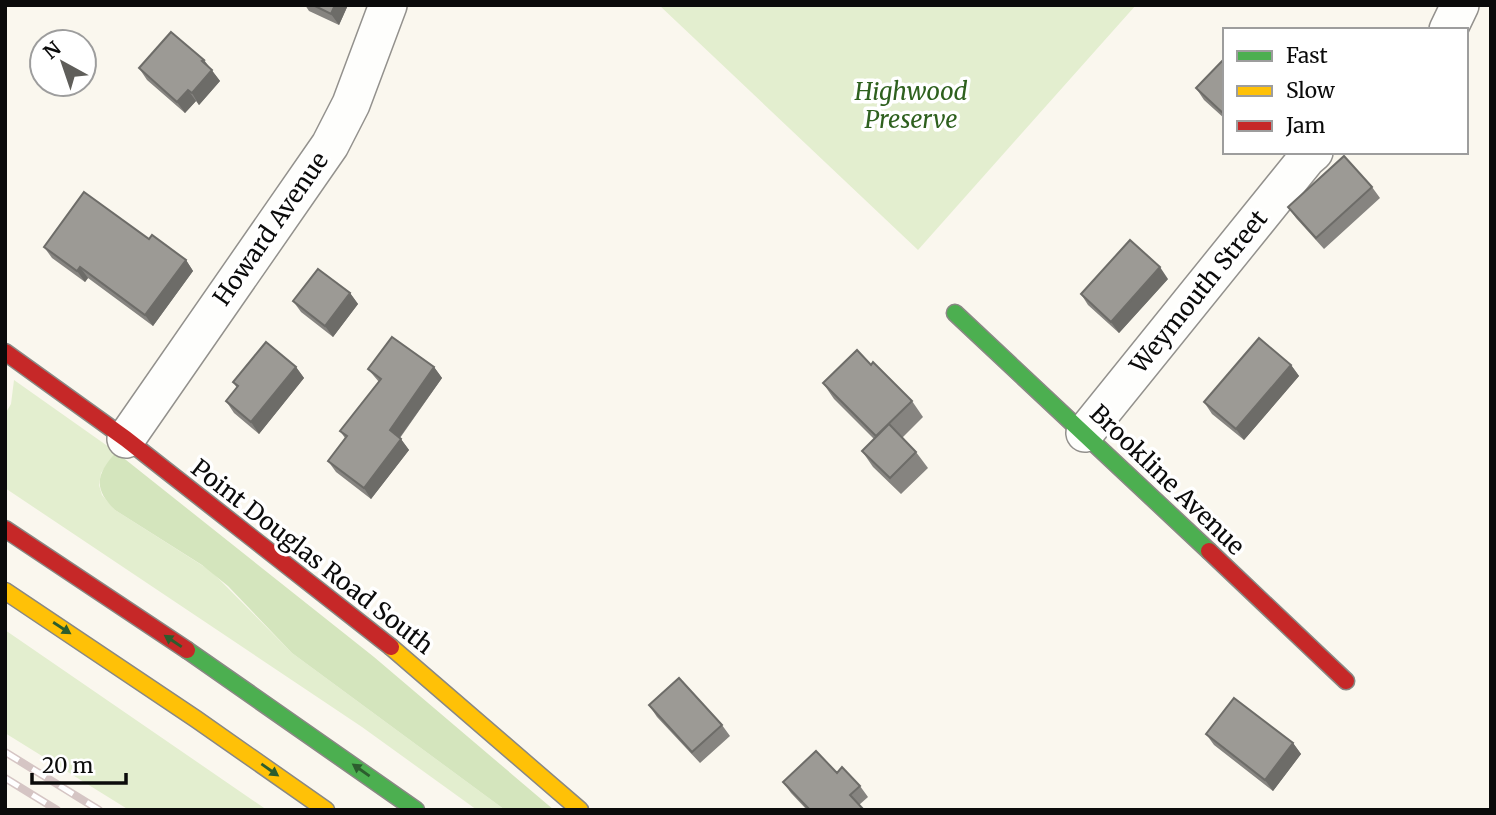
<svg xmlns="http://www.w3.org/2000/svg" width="1496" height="815" font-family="Merriweather,serif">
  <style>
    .green { fill: #e3eecf }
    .forest { fill: #d4e5bd }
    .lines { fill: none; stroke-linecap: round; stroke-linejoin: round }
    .street-casing { stroke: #93918d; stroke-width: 40 }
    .fast-casing { stroke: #898884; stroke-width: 19 }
    .slow-casing { stroke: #898884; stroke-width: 19 }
    .jam-casing { stroke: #898884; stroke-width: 19 }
    .street { stroke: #fefefc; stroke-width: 37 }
    .fast { stroke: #4caf50; stroke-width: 16 }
    .slow { stroke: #ffc107; stroke-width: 16 }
    .jam { stroke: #c62828; stroke-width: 16 }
    .rail-casing { stroke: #d5c5c4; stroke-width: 8 }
    .rail { stroke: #fff; stroke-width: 5; stroke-dasharray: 16; stroke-linecap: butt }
    .wall { fill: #868480 }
    .shaded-wall { fill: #6d6c68 }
    .building { fill: #9c9a95; stroke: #6d6c68; stroke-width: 2 }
    .oneway { fill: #2c5d2e }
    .labels { text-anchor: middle; stroke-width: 7; stroke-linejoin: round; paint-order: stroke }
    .park-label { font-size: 24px; font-style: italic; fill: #2e601e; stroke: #fff }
    .street-label { font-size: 24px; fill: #0b0b0b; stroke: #fff }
  </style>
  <rect width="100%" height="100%" fill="#faf7ee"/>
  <path class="green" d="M659,5H1136L918,250Z
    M14,380L116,452L101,473L99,485L102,495L115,510L211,571L292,653L505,810H477L362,727L5,488V414L11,404Z
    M5,630L267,810H129L5,733Z"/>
  <path class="forest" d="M116,452L374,657L554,810H505L292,653L228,586L202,565L115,510C93,488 96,475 116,452Z"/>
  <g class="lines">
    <g class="street-casing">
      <path id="street" d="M1448,30L1460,5
        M1085,433L1307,158L1314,152
        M126,439L330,145L351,104L388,5"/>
    </g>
    <g class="fast-casing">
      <path id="fast" d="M955,313L1209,551
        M187,650L416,810"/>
    </g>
    <g class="slow-casing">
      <path id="slow" d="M5,591L196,719L326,810
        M391,647L580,810"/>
    </g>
    <g class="jam-casing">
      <path id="jam" d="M5,352L126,439L391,647
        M5,529L187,650
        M1209,551L1346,681"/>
    </g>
    <use href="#street" class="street"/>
    <use href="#fast" class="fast"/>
    <use href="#slow" class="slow"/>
    <use href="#jam" class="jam"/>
    <g class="rail-casing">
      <path id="rail" d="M5,752L99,810
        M5,778L57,810"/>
    </g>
    <use href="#rail" class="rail"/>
  </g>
  <path class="wall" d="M305,5H348L339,25L309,11Z
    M1225,58V119L1204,100L1196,88Z
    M139,68H210L220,81L199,105L196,101L185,113L147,80Z
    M1372,187L1380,198L1324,249L1296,218L1288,207Z
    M149,239L186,260L193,271L153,326L88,278L85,282L52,258L44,247Z
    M1168,279L1119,333L1088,305L1081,294Z
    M350,293L358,304L333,337L301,312L293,301Z
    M871,365L912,401L923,417L902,438L916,452L928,468L901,494L873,467L862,451L874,439L834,399L823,383Z
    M1291,365L1299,376L1244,440L1212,414L1204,402Z
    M296,367L304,378L259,434L234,413L226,401L237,388L233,382Z
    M434,367L442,378L400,438L409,450L371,499L336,472L328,461L345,438L340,431L379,382L368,369Z
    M649,705L722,725L730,736L700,763L657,717Z
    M1206,734L1293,743L1301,754L1273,791L1214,745Z
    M783,782L860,786L868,797L859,805L864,810H807L791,793Z"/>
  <path class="shaded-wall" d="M335,5H348L339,25L331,14Z
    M204,60L220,81L199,105L192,93Z
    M188,90L196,101L185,113L177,102Z
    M186,260L193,271L153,326L145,315Z
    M80,267L88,278L85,282L77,271Z
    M1160,267L1168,279L1119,333L1111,322Z
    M350,293L358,304L333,337L325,326Z
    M1291,365L1299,376L1244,440L1236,429Z
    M296,367L304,378L259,434L251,422Z
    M434,367L442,378L397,441L390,430Z
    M401,439L409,450L371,499L364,488Z
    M1293,743L1301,754L1273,791L1265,780Z"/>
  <path class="building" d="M313,5H335L331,14Z
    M171,32L204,60L202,61L212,70L192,93L188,90L177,102L139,68Z
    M1225,58V115L1196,88Z
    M1344,156L1372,187L1316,238L1288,207Z
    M84,192L149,239L152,235L186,260L145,315L80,267L77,271L44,247Z
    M1130,240L1160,267L1111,322L1081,294Z
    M318,269L350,293L325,326L293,301Z
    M392,337L434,367L390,430L401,439L364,488L328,461L347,436L340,431L381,379L368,369Z
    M1259,338L1291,365L1236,429L1204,402Z
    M266,342L296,367L251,422L226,401L238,386L233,382Z
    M857,350L871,365L873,362L912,401L876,436L823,383Z
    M889,424L916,452L890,478L862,451Z
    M679,678L722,725L692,752L649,705Z
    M1234,698L1293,743L1265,780L1206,734Z
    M816,751L837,773L842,767L860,786L850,795L864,810H810L783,782Z"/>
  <defs><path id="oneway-solid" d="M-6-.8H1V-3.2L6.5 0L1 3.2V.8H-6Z" transform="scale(1.75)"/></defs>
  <g class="oneway">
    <use href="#oneway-solid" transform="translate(62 628) rotate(33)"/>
    <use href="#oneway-solid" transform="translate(173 641) rotate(-146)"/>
    <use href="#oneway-solid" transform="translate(270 770) rotate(35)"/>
    <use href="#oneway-solid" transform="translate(361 770) rotate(-145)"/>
  </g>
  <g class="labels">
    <g class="park-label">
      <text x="911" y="100">Highwood<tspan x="911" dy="28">Preserve</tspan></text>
    </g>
    <g class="street-label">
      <text transform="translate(271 229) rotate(-55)" y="8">Howard Avenue</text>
      <text transform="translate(1199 292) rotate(-51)" y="8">Weymouth Street</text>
      <text transform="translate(1167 480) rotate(44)" y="8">Brookline Avenue</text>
      <text transform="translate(312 557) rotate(38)" y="8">Point Douglas Road South</text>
    </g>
  </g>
  <rect width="1496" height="815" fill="none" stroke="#0b0b0b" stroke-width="14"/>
  <rect x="1223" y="28" width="245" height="126" fill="#ffffff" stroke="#9d9d9d" stroke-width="2"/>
  <rect x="1237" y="51" width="35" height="10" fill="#4caf50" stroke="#9d9d9d" stroke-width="2"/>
  <text x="1286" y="63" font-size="21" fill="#0b0b0b">Fast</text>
  <rect x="1237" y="86" width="35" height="10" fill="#ffc107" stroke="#9d9d9d" stroke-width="2"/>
  <text x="1286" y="98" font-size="21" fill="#0b0b0b">Slow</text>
  <rect x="1237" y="121" width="35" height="10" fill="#c62828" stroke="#9d9d9d" stroke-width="2"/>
  <text x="1286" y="133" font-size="21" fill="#0b0b0b">Jam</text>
  <g transform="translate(63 63) rotate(320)"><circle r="33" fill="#ffffff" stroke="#9d9d9d" stroke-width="2"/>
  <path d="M0-5L12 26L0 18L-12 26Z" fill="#5f5e5a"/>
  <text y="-10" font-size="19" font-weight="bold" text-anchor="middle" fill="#0b0b0b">N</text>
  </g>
  <path d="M32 773v10h94v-10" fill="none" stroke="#0b0b0b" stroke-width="3.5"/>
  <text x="42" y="773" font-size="21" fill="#0b0b0b" stroke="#ffffff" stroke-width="5" paint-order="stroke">20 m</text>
</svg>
